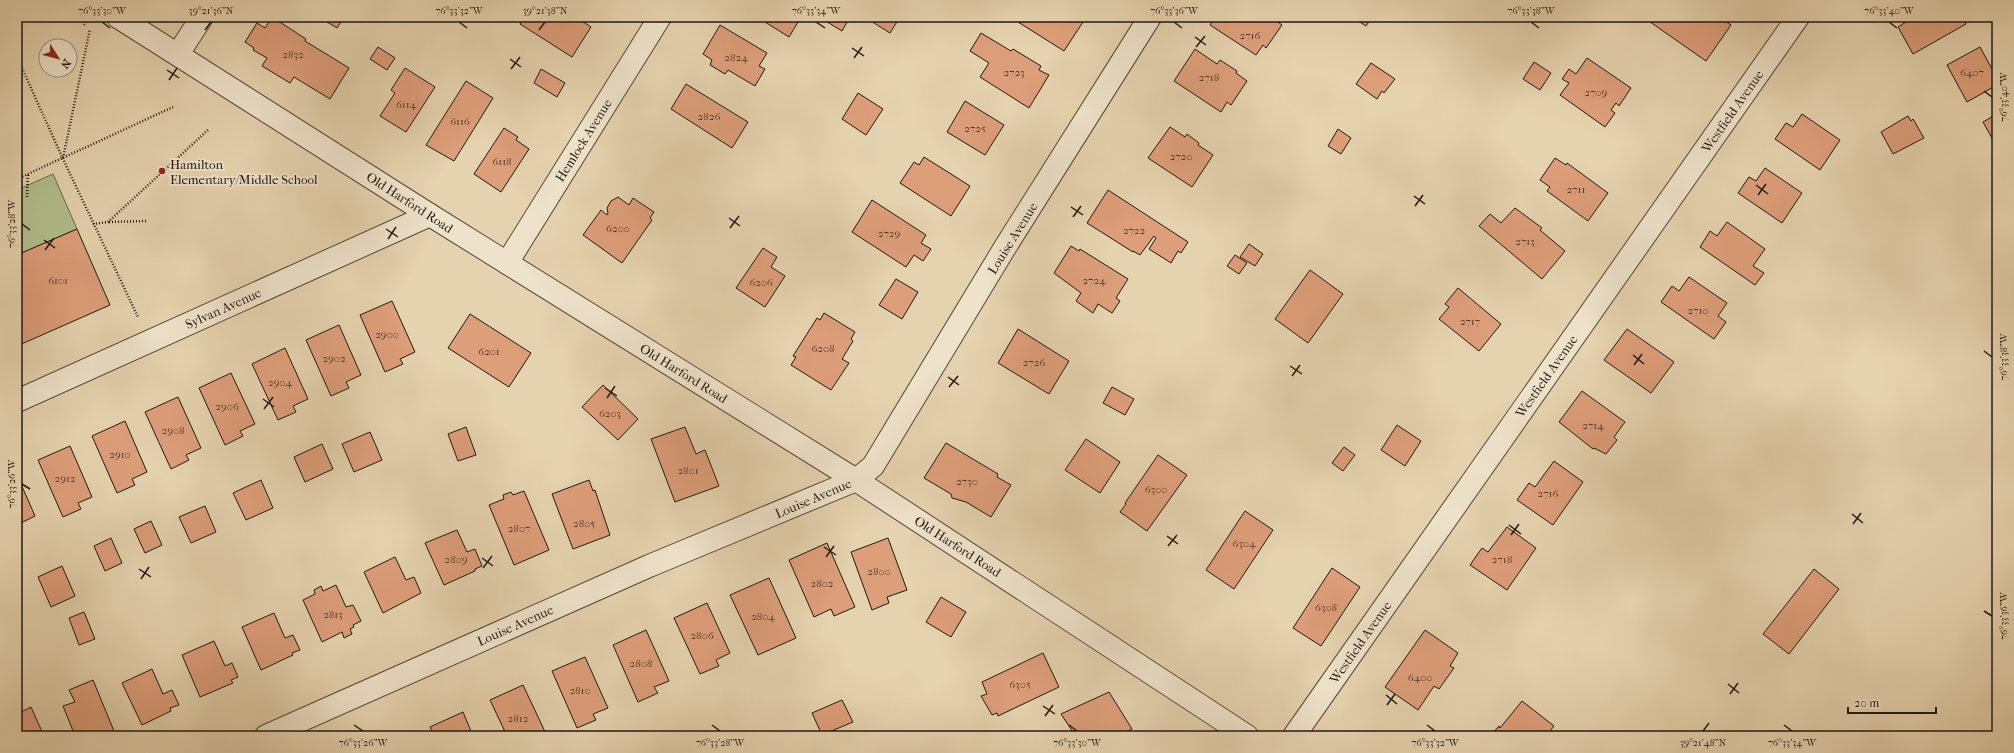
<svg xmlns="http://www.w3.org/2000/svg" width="2014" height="753" font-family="'IM FELL French Canon',serif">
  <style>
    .green { fill: #b1bd8d; stroke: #696a4e }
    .building { fill: #dd9e7a; stroke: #211710 }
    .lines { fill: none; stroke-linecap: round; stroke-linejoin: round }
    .minor-casing { stroke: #524638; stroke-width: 24 }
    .tertiary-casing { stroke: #524638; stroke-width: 24 }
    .path { stroke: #211710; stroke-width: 2.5; stroke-dasharray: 1 2; stroke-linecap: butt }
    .minor { stroke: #eee2ca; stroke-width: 22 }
    .tertiary { stroke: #eee2ca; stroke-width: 22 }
    .ticks { fill: none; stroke: #211710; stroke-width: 1.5 }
    .poi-dot { fill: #8f2418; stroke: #eee2ca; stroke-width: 1.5 }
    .labels { text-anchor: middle; stroke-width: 4; stroke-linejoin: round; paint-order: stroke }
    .number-label { font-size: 11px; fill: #50392a }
    .street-label { font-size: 13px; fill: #211710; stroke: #eee2ca }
    .poi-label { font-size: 13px; fill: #211710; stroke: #eee2ca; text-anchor: start }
    .neatline { fill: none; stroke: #211710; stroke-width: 1.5 }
    .ticks-label { font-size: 10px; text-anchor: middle; fill: #211710 }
  </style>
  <rect width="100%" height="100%" fill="#e5d2ae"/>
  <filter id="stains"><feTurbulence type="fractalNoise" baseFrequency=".005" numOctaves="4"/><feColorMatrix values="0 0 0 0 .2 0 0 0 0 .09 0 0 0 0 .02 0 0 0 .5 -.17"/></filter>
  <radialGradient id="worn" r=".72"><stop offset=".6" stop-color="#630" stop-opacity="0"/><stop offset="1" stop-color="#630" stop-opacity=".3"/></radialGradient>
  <path class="green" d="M53,174L77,229L17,255V190Z"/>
  <path class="building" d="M272,17L306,39L305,41L349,68L330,99L294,77L290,83L262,66L267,58L253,50L254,48L245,42L257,23L265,28Z
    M319,17H344L337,28Z
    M524,17H576L591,27L572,57L520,24Z
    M757,17H801L789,37Z
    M819,17H850L842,31Z
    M874,17H900L890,33L871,21Z
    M1022,17H1083L1085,19L1064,51L1018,22Z
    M1215,17H1271L1282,25L1266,48L1263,45L1256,55L1210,25Z
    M1352,17H1372L1366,26Z
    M1643,17H1719L1731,25L1706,61Z
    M1914,17H1962L1966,24L1913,54L1898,27Z
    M720,25L767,53L759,66L765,69L755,86L728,70L725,74L710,65L712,60L703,54Z
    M981,33L1011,51L1013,49L1041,66L1039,70L1049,75L1029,108L980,77L989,63L970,51Z
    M378,47L395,58L387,70L370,59Z
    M1980,47L1997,78V85L1967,102L1947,65Z
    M1195,49L1217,64L1220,60L1237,71L1236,73L1247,81L1231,105L1227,102L1221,112L1174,81Z
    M1587,58L1631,88L1619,106L1616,103L1611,110L1615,113L1605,127L1560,95L1569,83L1562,79L1569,69L1576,74Z
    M1534,62L1551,73L1540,90L1523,79Z
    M1371,63L1395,79L1384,93L1382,91L1377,99L1356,84Z
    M405,68L435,87L406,132L380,116L395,93L391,90Z
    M541,69L565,83L557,97L534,83Z
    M466,81L493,98L454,161L426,145Z
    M686,84L748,122L732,148L671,109Z
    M858,93L883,109L866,135L842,119Z
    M965,101L1004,125L985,155L947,132Z
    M1802,114L1840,140L1820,170L1775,139L1786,123L1793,127Z
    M1997,114V147L1983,122Z
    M1908,116L1911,121L1913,119L1924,138L1893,154L1881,132Z
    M1170,127L1185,137L1187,134L1199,143L1198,145L1213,155L1192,187L1148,158Z
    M504,128L518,137L516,140L529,149L501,192L474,174Z
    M1338,129L1351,138L1341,154L1328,146Z
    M924,157L970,186L951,216L900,183L914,162L919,165Z
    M1555,158L1566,165L1567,163L1608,193L1588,221L1547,191L1550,187L1540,180Z
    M1765,168L1802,193L1782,223L1738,193L1749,177L1756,181Z
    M1108,190L1188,242L1181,253L1178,251L1171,263L1149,249L1156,238L1154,236L1140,255L1133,251V252L1087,223Z
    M618,197L629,205L633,198L654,212L650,218L652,220L622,263L583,235L601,210L607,215L608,213L607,208L611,201Z
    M872,200L926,235L921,243L931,249L923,261L914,255L906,267L852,232Z
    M1515,208L1542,228L1540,230L1565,251L1542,279L1479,226L1490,214L1501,223Z
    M1727,222L1765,249L1753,266L1764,273L1755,285L1700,247L1710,231L1717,236Z
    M77,229L110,305L17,346V255Z
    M1249,244L1263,254L1255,266L1240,257Z
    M1071,246L1079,251L1080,249L1128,279L1116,298L1120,301L1112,313L1098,304L1093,313L1076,301L1081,293L1054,273Z
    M763,248L777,257L771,267L785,276L765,307L736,288Z
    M1235,255L1247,263L1239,274L1227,266Z
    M1310,270L1343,294L1308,343L1275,319Z
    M1689,277L1727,303L1718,316L1726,322L1714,339L1661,302L1672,286L1679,291Z
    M896,279L918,292L902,319L879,305Z
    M1458,288L1501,324L1479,351L1439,319L1449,307L1445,304Z
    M392,301L415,352L400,359L403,364L385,372L360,315Z
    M824,313L855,332L851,339L853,341L842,359L849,363L831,390L791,365L796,357L793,356L817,318L820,320Z
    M470,314L531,353L509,387L448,348Z
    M339,325L361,375L346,382L349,388L331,396L306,340Z
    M1018,329L1069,361L1049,394L998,363Z
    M1627,329L1674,362L1651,393L1604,360Z
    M285,348L308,399L293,406L296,412L278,420L252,364Z
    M231,373L255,424L240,431L243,436L225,445L199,388Z
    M603,385L638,419L618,440L582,407Z
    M1112,387L1134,399L1125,415L1103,403Z
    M1582,391L1625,422L1614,437L1617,440L1606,454L1594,448L1593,449L1559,422Z
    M178,397L201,448L186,455L189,460L171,469L145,412Z
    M125,421L147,472L132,479L135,485L117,493L92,436Z
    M1397,425L1421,441L1405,466L1381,450Z
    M466,427L476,455L458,461L448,434Z
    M685,427L696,454L705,450L719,486L675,502L651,439Z
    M370,432L382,460L354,472L342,444Z
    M1086,439L1120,462L1100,493L1065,470Z
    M946,443L998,474L997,477L1011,485L991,517L966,502L952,498L951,494L924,478Z
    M322,444L333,469L305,482L294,457Z
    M70,446L92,497L78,503L81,509L63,517L38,460Z
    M1344,447L1355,455L1343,471L1332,463Z
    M1158,455L1187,475L1147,531L1120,512L1126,504L1125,503Z
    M1554,461L1583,482L1553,525L1517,500L1529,483L1535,487Z
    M17,475L35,516L17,525Z
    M261,480L273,508L246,520L233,493Z
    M589,480L593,491L595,490L610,535L573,549L552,494Z
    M524,491L549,550L514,565L489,505L504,499L503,495L511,492L513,495Z
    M205,506L216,532L191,543L179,517Z
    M1245,511L1273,530L1234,589L1206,570Z
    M151,521L162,545L145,553L134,529Z
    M1507,527L1536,548L1507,590L1470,565L1482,548L1488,552Z
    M457,530L467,552L475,549L482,566L475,569V571L444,585L425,543Z
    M111,538L122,563L105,571L94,546Z
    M888,538L907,590L887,597L889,603L872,610L851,552Z
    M827,543L855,607L834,616L831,609L814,617L789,560Z
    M395,557L406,580L414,577L421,593L383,613L364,572Z
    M62,566L75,596L51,607L38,577Z
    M1332,568L1360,587L1321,646L1293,628Z
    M1814,569L1839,589L1789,654L1763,634Z
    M769,578L796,638L758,655L730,595Z
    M336,585L346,607L353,605L361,621L353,625L354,627L350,629L352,634L344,638L342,632L322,642L303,600L315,594L314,590L321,586L323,591Z
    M941,597L966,612L951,637L926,622Z
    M707,603L730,653L716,660L719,666L700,674L674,618Z
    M84,612L95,639L79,645L69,618Z
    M274,613L285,638L293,635L300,650L292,653L293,655L261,670L242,627Z
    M646,630L669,681L654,687L658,693L638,702L613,645Z
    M1425,630L1458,653L1450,666L1454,668L1439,689L1434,686L1418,710L1385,687Z
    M214,641L225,666L232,663L238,677L231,680L233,683L200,697L182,655Z
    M1043,653L1059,687L998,716L997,713L992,715L981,696L987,694L982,682Z
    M585,657L608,708L593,714L596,720L577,728L552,671Z
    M152,669L163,694L172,690L179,705L170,708L171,711L142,725L122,683Z
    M93,680L116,736H75L63,706L75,702L69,690Z
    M523,685L547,736H507L490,700Z
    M1109,692L1132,729L1118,736H1065L1073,732L1061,714Z
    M842,700L853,722L822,735L812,713Z
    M1522,701L1554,726L1546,736H1490L1499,726L1500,728Z
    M31,707L44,736H17V714Z
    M463,712L473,736H434L430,727Z"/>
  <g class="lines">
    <g class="minor-casing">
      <path id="minor" d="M178,54L202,17
        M507,263L660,17
        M17,401L430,215
        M266,736L649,566L856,480L873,466L1004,249L1150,17
        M1294,736L1798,17"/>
    </g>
    <g class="tertiary-casing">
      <path id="tertiary" d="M118,17L430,215L856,480L1247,736"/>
    </g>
    <path class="path" d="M84,25L88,18
      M17,57L63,159L138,317
      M63,158L90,29
      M17,179L173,107
      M27,197L28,174
      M109,222L146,221
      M93,224L108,222L209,129"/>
    <use href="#minor" class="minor"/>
    <use href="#tertiary" class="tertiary"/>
  </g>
  <path class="ticks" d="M102,22L110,28M459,22L467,28M816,22L825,28M1174,22L1182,28M1531,22L1539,28M1889,22L1897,28M205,30L211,22M539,30L545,22M1195,37L1206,45M1196,47L1205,36M852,48L864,56M854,58L862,47M510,59L521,67M511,69L520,57M167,70L179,78M169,80L177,68M1984,91L1992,97M1756,185L1768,194M1758,195L1766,184M1414,196L1425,204M1415,206L1423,195M1071,207L1083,215M1073,217L1081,206M729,218L740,226M22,224L30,230M730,228L739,216M386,229L398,237M388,239L396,227M44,240L55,248M45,250L54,238M1984,351L1992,357M1633,355L1644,364M1634,365L1642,354M1290,366L1302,374M1292,376L1300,365M948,377L959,385M949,387L958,376M605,388L617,396M607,398L615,386M263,399L274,407M264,409L273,397M22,484L30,489M1852,514L1863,523M1853,524L1861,513M1509,525L1521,534M1511,535L1519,524M1167,536L1178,544M1168,546L1177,535M824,547L836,555M826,557L834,546M482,558L493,566M483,568L492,556M139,569L151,577M141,579L149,567M1984,611L1992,616M1728,684L1739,693M1730,694L1738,683M1386,695L1397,704M1387,705L1395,694M1043,706L1055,714M1045,716L1053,705M354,725L363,731M712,725L720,731M1069,725L1077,731M1427,725L1435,731M1784,725L1792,731M1703,731L1709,723"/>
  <circle class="poi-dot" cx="162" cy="171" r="4"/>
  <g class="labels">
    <g class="number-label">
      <text x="1250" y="39">2716</text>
      <text x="293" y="58">2832</text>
      <text x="736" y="61">2824</text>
      <text x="1014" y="76">2723</text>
      <text x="1972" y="76">6407</text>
      <text x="1209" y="81">2718</text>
      <text x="1596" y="96">2709</text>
      <text x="406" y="108">6114</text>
      <text x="709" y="120">2826</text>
      <text x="460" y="125">6116</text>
      <text x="975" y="132">2725</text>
      <text x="1181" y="160">2720</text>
      <text x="502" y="165">6118</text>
      <text x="1576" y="193">2711</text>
      <text x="618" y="232">6200</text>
      <text x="1134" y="234">2722</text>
      <text x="889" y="237">2729</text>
      <text x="1525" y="245">2713</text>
      <text x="58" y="284">6101</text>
      <text x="1094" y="284">2724</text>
      <text x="761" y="286">6206</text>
      <text x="1698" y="314">2710</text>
      <text x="1470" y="325">2717</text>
      <text x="387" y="338">2900</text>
      <text x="823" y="352">6208</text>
      <text x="489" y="355">6201</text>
      <text x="334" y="362">2902</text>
      <text x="1034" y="366">2726</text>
      <text x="280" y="386">2904</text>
      <text x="227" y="410">2906</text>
      <text x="610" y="417">6203</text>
      <text x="1593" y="429">2714</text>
      <text x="173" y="434">2908</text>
      <text x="120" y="458">2910</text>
      <text x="688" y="474">2801</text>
      <text x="65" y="482">2912</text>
      <text x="967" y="485">2730</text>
      <text x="1156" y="493">6300</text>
      <text x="1548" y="497">2716</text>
      <text x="584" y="527">2805</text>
      <text x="519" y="532">2807</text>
      <text x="1244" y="547">6304</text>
      <text x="456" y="563">2809</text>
      <text x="1502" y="563">2718</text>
      <text x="879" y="575">2800</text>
      <text x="822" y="587">2802</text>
      <text x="1326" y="611">6308</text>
      <text x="333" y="618">2813</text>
      <text x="763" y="620">2804</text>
      <text x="702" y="639">2806</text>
      <text x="641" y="667">2808</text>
      <text x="1420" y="681">6400</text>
      <text x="1020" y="688">6305</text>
      <text x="580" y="694">2810</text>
      <text x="518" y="722">2812</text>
    </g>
    <g class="street-label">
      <text transform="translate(1732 111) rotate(-55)" y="5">Westfield Avenue</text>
      <text transform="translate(583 140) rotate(-58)" y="5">Hemlock Avenue</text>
      <text transform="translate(410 202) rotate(33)" y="5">Old Harford Road</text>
      <text transform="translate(1012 238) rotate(-58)" y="5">Louise Avenue</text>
      <text transform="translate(223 308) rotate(-24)" y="5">Sylvan Avenue</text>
      <text transform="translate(684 373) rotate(32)" y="5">Old Harford Road</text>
      <text transform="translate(1546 376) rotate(-55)" y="5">Westfield Avenue</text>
      <text transform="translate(813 498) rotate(-23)" y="5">Louise Avenue</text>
      <text transform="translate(958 546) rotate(33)" y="5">Old Harford Road</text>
      <text transform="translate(515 625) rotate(-24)" y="5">Louise Avenue</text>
      <text transform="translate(1360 642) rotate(-55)" y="5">Westfield Avenue</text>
    </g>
    <g class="poi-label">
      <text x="170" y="169">Hamilton<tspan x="170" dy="15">Elementary/Middle School</tspan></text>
    </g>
  </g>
  <rect width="2014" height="753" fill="none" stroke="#e5d2ae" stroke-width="44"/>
  <g transform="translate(58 58) rotate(126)"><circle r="19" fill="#eee2ca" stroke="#9c9180"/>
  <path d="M0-3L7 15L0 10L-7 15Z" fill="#8f2418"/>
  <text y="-6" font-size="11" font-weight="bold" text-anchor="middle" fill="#211710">N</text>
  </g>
  <path d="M1848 707v6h88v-6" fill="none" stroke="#211710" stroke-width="2"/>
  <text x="1854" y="707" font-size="12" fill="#211710" stroke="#eee2ca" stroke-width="3" paint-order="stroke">20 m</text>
  <rect x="22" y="22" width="1970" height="709" class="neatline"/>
  <g class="ticks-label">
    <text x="102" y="14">76°33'30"W</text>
    <text x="211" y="14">39°21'36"N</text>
    <text x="459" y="14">76°33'32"W</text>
    <text x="545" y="14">39°21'38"N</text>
    <text x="816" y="14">76°33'34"W</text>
    <text x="1174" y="14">76°33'36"W</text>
    <text x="1531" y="14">76°33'38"W</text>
    <text x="1889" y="14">76°33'40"W</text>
    <text transform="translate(2003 97) rotate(-90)" y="4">76°33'40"W</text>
    <text transform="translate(11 224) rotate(-90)" y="4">76°33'28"W</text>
    <text transform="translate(2003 357) rotate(-90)" y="4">76°33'38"W</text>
    <text transform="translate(11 484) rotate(-90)" y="4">76°33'26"W</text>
    <text transform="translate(2003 616) rotate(-90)" y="4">76°33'36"W</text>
    <text x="363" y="746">76°33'26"W</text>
    <text x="720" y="746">76°33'28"W</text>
    <text x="1077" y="746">76°33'30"W</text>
    <text x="1435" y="746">76°33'32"W</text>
    <text x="1703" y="746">39°21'48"N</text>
    <text x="1792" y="746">76°33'34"W</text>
  </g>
  <rect width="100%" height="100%" filter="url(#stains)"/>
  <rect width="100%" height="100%" fill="url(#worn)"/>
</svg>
